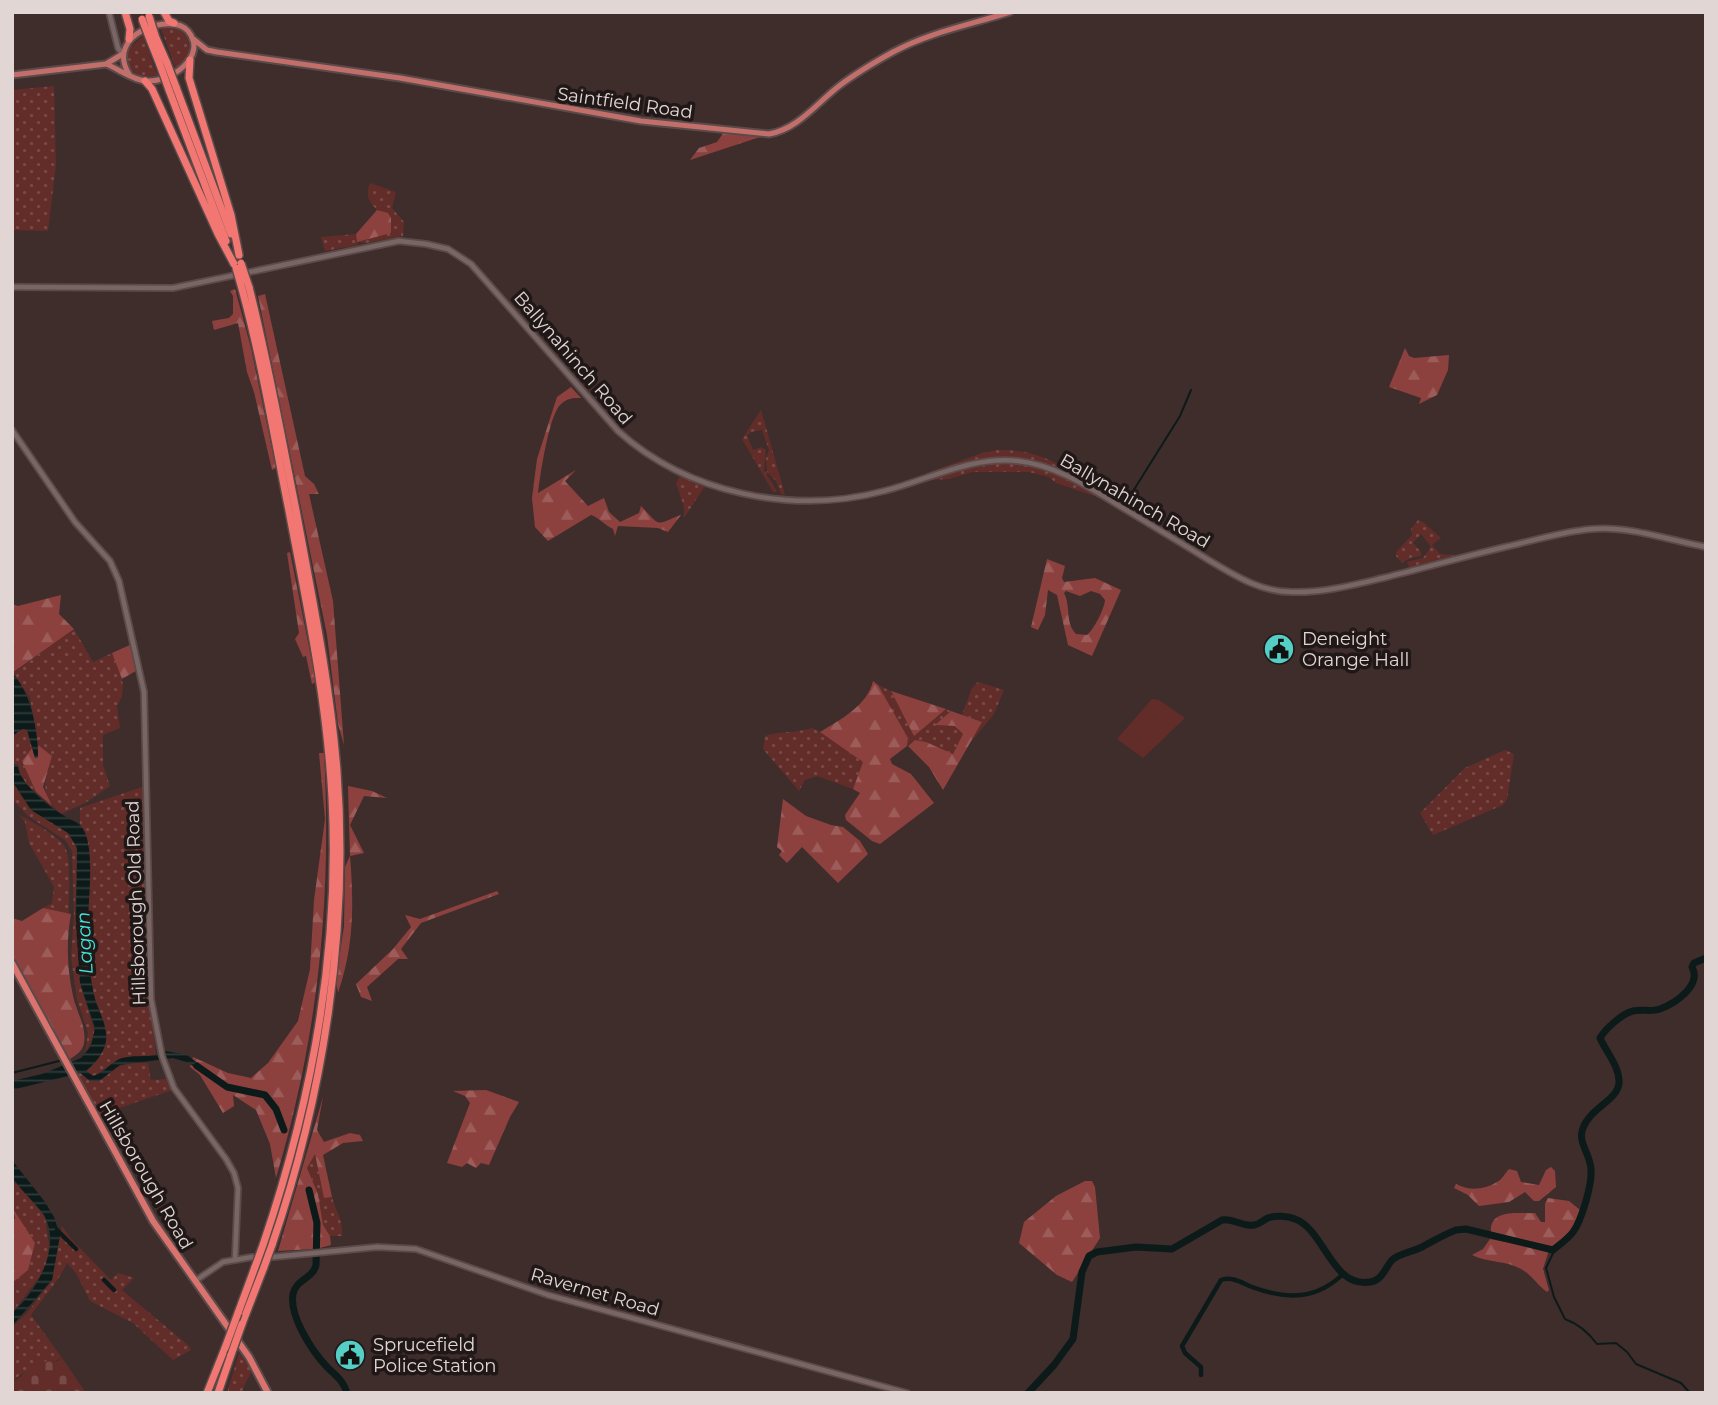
<svg xmlns="http://www.w3.org/2000/svg" width="1718" height="1405" font-family="Montserrat,sans-serif">
  <style>
    .green { fill: url(#green-dots) }
    .forest { fill: url(#forest-firs); fill-rule: evenodd }
    .cemetery { fill: url(#cemetery-stones) }
    .pitch { fill: #622c29 }
    .water { fill: url(#water-rules) }
    .lines { fill: none; stroke-linecap: round; stroke-linejoin: round }
    .stream { stroke: #0c1b19; stroke-width: 2 }
    .canal { stroke: #0c1b19; stroke-width: 4.5 }
    .river { stroke: #0c1b19; stroke-width: 7 }
    .tertiary-casing { stroke: #5a4b4a; stroke-width: 8 }
    .primary-casing { stroke: #5a4b4a; stroke-width: 9 }
    .trunk-casing { stroke: #5a4b4a; stroke-width: 10 }
    .motorway-casing { stroke: #5a4b4a; stroke-width: 10 }
    .tertiary { stroke: #796563; stroke-width: 4.5 }
    .primary { stroke: #c26f6b; stroke-width: 5 }
    .trunk { stroke: #da726e; stroke-width: 6 }
    .motorway { stroke: #f27671; stroke-width: 7 }
    .motorway-bridge-casing { stroke: #5a4b4a; stroke-width: 10; stroke-linecap: butt }
    .motorway-bridge { stroke: #f27671; stroke-width: 7 }
    .labels { text-anchor: middle; stroke-width: 7; stroke-linejoin: round; paint-order: stroke }
    .street-label { font-size: 18px; fill: #e2d6d5; stroke: #201817 }
    .poi-label { font-size: 18px; fill: #e2d6d5; stroke: #201817; text-anchor: start }
    .water-label { font-size: 19px; font-style: italic; fill: #3fe6db; stroke: #201817 }
  </style>
  <defs>
    <pattern id="green-dots" width="8" height="8" patternUnits="userSpaceOnUse" patternTransform="scale(1.75)"><rect width="8" height="8" fill="#622c29"/><path d="M2 2h.1M6 6h.1" fill="none" stroke="#784a47" stroke-width="1.8" stroke-linecap="round"/></pattern>
    <pattern id="forest-firs" width="22" height="20" patternUnits="userSpaceOnUse" patternTransform="scale(1.75)"><rect width="22" height="20" fill="#8c413e"/><path d="M5 1l3.5 6h-7zM16 11l3.5 6h-7z" fill="#9c5c59"/></pattern>
    <pattern id="cemetery-stones" width="16" height="16" patternUnits="userSpaceOnUse" patternTransform="scale(1.75)"><rect width="16" height="16" fill="#622c29"/><path d="M2 7V4a2 2 0 0 1 4 0v3zM10 15v-3a2 2 0 0 1 4 0v3z" fill="#784a47"/></pattern>
    <pattern id="water-rules" width="6" height="5" patternUnits="userSpaceOnUse" patternTransform="scale(1.75)"><rect width="6" height="5" fill="#0c1b19"/><path d="M0 2.5h6" fill="none" stroke="#2f3b3a"/></pattern>
  </defs>
  <rect width="100%" height="100%" fill="#3f2d2c"/>
  <path class="green" d="M168,27C181,29 189,34 189,49H191L184,63L176,69L161,29Z
    M143,36L157,75C144,79 132,74 126,62L129,49Z
    M54,86L56,165L48,231L12,230V90Z
    M370,183L396,192L392,208L404,222L403,236L366,243L358,242V245L325,251L321,237L356,234L357,242L382,211L377,210C369,202 365,195 370,183Z
    M761,410L785,495L781,494L776,481L767,472L766,459L769,450L762,430L751,432L747,435L753,450L761,447L766,450L764,470L777,491L775,492H773L742,439Z
    M998,450C1034,449 1057,462 1087,481C1019,450 997,455 927,473L982,453Z
    M1003,463C1042,464 1071,479 1103,499L1056,483L1049,477L1029,472H972L949,479L929,480L954,471Z
    M680,476L705,486L684,518V507L676,483Z
    M1418,520L1423,522L1441,538L1432,545L1440,554L1455,555L1409,567L1407,562L1423,558L1431,547L1421,534L1413,543L1421,552V556L1410,558L1402,563L1396,556V552L1412,535L1411,529Z
    M74,629L93,662L112,653C120,673 129,686 117,706L120,728L103,735V765L110,786L85,803L61,814C38,795 45,781 52,756L38,745L30,698L13,673Z
    M978,682L1004,690L994,714L970,743L982,722L962,715L972,688Z
    M878,685L891,691L914,735L946,709L951,711L936,725L955,726L963,734L953,754L915,740L907,746L908,738Z
    M23,728L27,730L32,748L22,761L36,792C27,786 18,777 18,765L12,764V736Z
    M812,728L820,732L863,762L853,789L817,776L805,780L799,791L763,749L765,736C780,731 796,733 812,728Z
    M1505,750L1514,754L1507,799L1503,805L1433,835L1420,813L1465,768Z
    M12,779L70,833L76,844L78,859L75,914L80,982L95,1033L85,1054L88,1033L77,999L71,957L74,914L72,851L65,840L28,816L12,799Z
    M145,786L147,963L156,1056L122,1058L94,1076L85,1070L105,1025L94,997L89,964L87,941L90,874L86,836L80,825V808Z
    M19,815C29,819 61,838 65,847C72,861 68,897 69,914L43,908L52,903L54,887L29,843L25,822Z
    M128,1063H148L151,1080L166,1079L172,1090L99,1115L77,1074L80,1073C104,1091 106,1069 128,1063Z
    M315,1153L324,1197H332C336,1212 343,1220 342,1236H330L323,1225L318,1194L307,1168Z
    M16,1182L45,1217L49,1246L47,1267L12,1313V1283L27,1270L35,1243C24,1226 2,1202 16,1182Z
    M62,1226L71,1239L111,1280L118,1273L134,1278L122,1290L189,1346L191,1350L173,1360L133,1323L90,1301L76,1273L67,1263C57,1284 43,1297 31,1315L62,1358L20,1375L12,1383V1327L27,1313L52,1280Z
    M239,1353C259,1379 249,1368 242,1393H227Z"/>
  <path class="forest" d="M724,132L760,137L690,160L699,148L717,142Z
    M377,210L388,213L391,218V233L357,242L356,234Z
    M235,289L251,348L276,468L272,470L254,392L247,372L238,323L214,330L212,321L229,318L233,314V296L230,291Z
    M265,294L305,476L314,484L319,494H309L333,601L344,745L338,724L327,635L258,296Z
    M1405,348L1409,356L1414,358L1449,355L1448,370L1437,395L1419,404L1421,398L1389,387Z
    M571,387L581,398C572,398 567,398 560,405C549,416 540,475 538,493L576,470L565,481L588,506L604,498L609,512L620,522L639,513L641,506C662,528 654,525 681,515L668,532L658,528L618,526L615,536L613,529C604,525 600,518 591,515L548,541L535,527L532,498L537,459L557,397Z
    M290,552L316,682L312,684L306,656L303,657L295,639L299,633L287,553Z
    M1047,559L1065,566L1062,578L1064,582L1095,578L1121,590L1092,656L1068,645L1057,595L1048,590L1045,615L1038,630L1031,627ZM1066,591L1080,596L1091,591L1100,594L1105,600C1104,610 1094,629 1087,635L1076,634C1065,623 1071,606 1064,593Z
    M61,595L59,614L74,629L12,673V604L18,606Z
    M132,644L139,669L122,679L112,653Z
    M873,681L878,685L908,738L907,746L890,759L892,764L911,774L934,803L880,844L872,841L846,820L845,815L860,793L853,789L863,762L820,732C840,720 868,705 873,681Z
    M891,691L946,709L914,736Z
    M951,711L982,722L943,790L929,767L908,746L915,740L926,742L953,754L963,734L955,726L935,725Z
    M38,745L52,756L43,787L52,806L36,792L22,761L32,748L35,758L38,757Z
    M319,753H324C332,902 318,1036 276,1178L270,1144L256,1110L233,1095L234,1106L223,1113L200,1075L190,1067L193,1057L228,1073L251,1078L268,1063L298,1021L310,969L314,900L325,819Z
    M348,786L372,791L387,798L364,796L350,825L364,853L350,856C354,906 354,946 338,993L336,979L344,926L345,867L350,856Z
    M783,799L806,816L831,825L843,827L860,841L868,854L838,883L802,847L787,863L779,855L782,851L777,847Z
    M497,891L499,894L421,923L401,949L408,959H398L367,987L372,1001L361,997L356,984L393,949L411,927L405,915L420,919Z
    M43,908L71,914C66,941 67,968 73,996C76,1011 87,1027 84,1043C83,1051 76,1055 70,1059L12,956V918L22,921Z
    M486,1090L519,1102L510,1117L489,1165L481,1163L476,1168L467,1163L462,1167L447,1163L470,1103L465,1096L453,1091Z
    M323,1097L317,1130L324,1142L350,1133L360,1135L363,1141L343,1143L323,1155L332,1197L324,1198L315,1154L307,1168L318,1194L323,1225L330,1236L331,1245L320,1248L318,1215L314,1217L313,1249L278,1251Z
    M1551,1167L1555,1171L1556,1187L1539,1201H1534L1525,1192L1509,1202L1479,1206L1468,1195L1454,1188L1456,1184C1469,1191 1484,1190 1497,1182C1502,1180 1505,1173 1509,1169L1517,1171L1521,1182L1539,1185L1546,1170Z
    M1085,1181H1092L1095,1187L1100,1238L1072,1282L1057,1275L1019,1243L1024,1222L1056,1196Z
    M1548,1198L1569,1201L1580,1210L1571,1232L1553,1247L1491,1232C1489,1208 1520,1214 1535,1213L1541,1222H1545V1204Z
    M12,1207L35,1243L28,1270L12,1283V1222L15,1218Z
    M1490,1239L1549,1250L1543,1269L1549,1290L1547,1292C1537,1285 1531,1274 1521,1269C1506,1260 1487,1263 1472,1255L1483,1249Z"/>
  <path class="cemetery" d="M62,1358L86,1393H12V1383C26,1374 39,1357 58,1361Z"/>
  <path class="pitch" d="M1152,699L1159,700L1185,718L1143,758L1117,739Z"/>
  <path class="water" d="M12,673C31,692 38,730 38,757L35,758L27,730L23,729L12,736Z
    M12,764L18,765C18,782 49,807 63,815C68,819 77,821 81,826C98,845 86,916 87,942C88,959 90,977 94,995C97,1009 108,1025 106,1041C104,1054 95,1063 86,1071L93,1076C105,1073 111,1061 122,1058C138,1054 151,1059 166,1051L187,1055L207,1070L203,1074L189,1063L173,1058L120,1065L99,1081H90L78,1071L68,1076L12,1090V1081L42,1074L81,1058L91,1046L95,1028L80,983L76,922L77,848L68,833L31,810L12,781Z
    M12,1160L45,1202L54,1217L60,1235L52,1280L12,1326V1313C37,1291 62,1247 44,1215C37,1204 15,1185 12,1176C11,1172 12,1164 12,1160Z"/>
  <g class="lines">
    <path class="stream" d="M1125,504L1180,416L1191,390
      M12,1073L59,1061
      M1553,1250L1554,1251L1546,1268L1554,1297L1565,1319C1579,1324 1588,1332 1597,1344L1616,1343L1627,1352L1636,1364L1681,1383L1690,1393"/>
    <path class="canal" d="M57,1230L76,1249
      M104,1280L114,1290
      M1201,1375V1367L1185,1353L1182,1346L1221,1280C1232,1276 1242,1283 1252,1287C1287,1300 1317,1300 1344,1273"/>
    <path class="river" d="M197,1066L227,1087L265,1095L276,1109L284,1130
      M309,1190L317,1223L316,1265C313,1279 296,1279 293,1294C289,1316 312,1351 327,1367C336,1376 343,1380 347,1393
      M1028,1393L1054,1365L1073,1339L1082,1272L1089,1256L1097,1252L1136,1247L1172,1249L1222,1220C1234,1218 1242,1227 1254,1225C1260,1224 1263,1220 1268,1218C1275,1215 1288,1216 1295,1219C1325,1230 1331,1288 1370,1282C1382,1281 1385,1268 1392,1260C1400,1253 1412,1252 1422,1247C1433,1241 1443,1235 1456,1230L1466,1229L1553,1250C1560,1244 1568,1239 1573,1232C1582,1220 1592,1184 1591,1170C1591,1154 1577,1143 1583,1128C1590,1108 1618,1100 1619,1083C1620,1067 1606,1052 1600,1038C1605,1029 1623,1013 1633,1011C1642,1009 1651,1012 1660,1009C1676,1003 1702,985 1692,967L1694,963L1706,958"/>
    <g class="tertiary-casing">
      <path id="tertiary" d="M109,12L118,48L122,53
        M12,287L173,288L399,241L426,244L448,249L471,264L618,431C688,494 793,515 884,491C928,480 971,456 1018,461C1055,465 1087,486 1118,505C1148,523 1178,541 1207,559C1234,575 1260,592 1292,592C1323,593 1353,585 1383,578C1428,567 1473,554 1518,544C1542,538 1567,531 1592,529C1630,526 1669,540 1706,547
        M12,430L75,522L110,561L119,581L144,692L151,999L162,1056L174,1088L226,1159L234,1173L238,1188L235,1259
        M273,1257L377,1247L416,1249L548,1295L907,1393
        M195,1281L223,1262L252,1257"/>
    </g>
    <g class="primary-casing">
      <path id="primary" d="M192,38L207,50L217,52L400,78L641,121L769,134C798,129 817,103 839,86C856,73 875,62 893,52C930,32 970,25 1010,12
        M106,64C119,69 132,80 146,81C169,83 209,57 188,31C172,11 104,34 129,74
        M12,75L106,64L121,55"/>
    </g>
    <g class="trunk-casing">
      <path id="trunk" d="M12,963L153,1221L249,1357L268,1393"/>
    </g>
    <g class="motorway-casing">
      <path id="motorway" d="M125,12L130,29L129,39
        M164,12L169,21L174,23
        M156,38L167,63
        M150,40L160,65
        M190,60L189,78L231,215L239,255
        M145,81L152,89L218,234L234,264
        M176,87L231,234
        M169,90L226,241
        M249,287C268,361 281,435 296,510C312,597 330,683 337,771C349,931 324,1094 272,1245
        M242,289C262,362 274,437 289,511C307,606 327,701 332,798C340,950 312,1101 263,1245
        M238,1313L255,1267
        M242,1324L264,1267
        M207,1393L225,1348
        M218,1393L231,1355"/>
    </g>
    <use href="#tertiary" class="tertiary"/>
    <use href="#primary" class="primary"/>
    <use href="#trunk" class="trunk"/>
    <use href="#motorway" class="motorway"/>
    <g class="motorway-bridge-casing">
      <path id="motorway-bridge" d="M149,16L156,38
        M142,19L150,40
        M167,63L176,87
        M160,65L169,90
        M241,263L249,287
        M236,268L242,289
        M255,1267L263,1245
        M264,1267L272,1245
        M225,1348L238,1313
        M231,1355L242,1324"/>
    </g>
    <use href="#motorway-bridge" class="motorway-bridge"/>
  </g>
  <defs>
    <g id="civic-disc" transform="scale(1.575)"><circle r="9.5" fill="#55cec5" stroke="#201817"/><path d="M-.6-6.5H3V-4.5H.6V-3L4-1V1h2V6H-6V1h2V-1L-.6-3ZM-1.2 2.5V6h2.4V2.5Z" fill="#111"/></g>
  </defs>
  <g fill-rule="evenodd">
    <use href="#civic-disc" x="1279" y="649"/>
    <use href="#civic-disc" x="350" y="1355"/>
  </g>
  <g class="labels">
    <g class="street-label">
      <text transform="translate(625 103) rotate(8)" y="6">Saintfield Road</text>
      <text transform="translate(573 358) rotate(49)" y="6">Ballynahinch Road</text>
      <text transform="translate(1135 501) rotate(30)" y="6">Ballynahinch Road</text>
      <text transform="translate(136 903) rotate(-92)" y="6">Hillsborough Old Road</text>
      <text transform="translate(146 1175) rotate(60)" y="6">Hillsborough Road</text>
      <text transform="translate(595 1292) rotate(16)" y="6">Ravernet Road</text>
    </g>
    <g class="poi-label">
      <text x="1302" y="645">Deneight<tspan x="1302" dy="21">Orange Hall</tspan></text>
      <text x="373" y="1351">Sprucefield<tspan x="373" dy="21">Police Station</tspan></text>
    </g>
    <g class="water-label">
      <text transform="translate(84 943) rotate(-93)" y="7">Lagan</text>
    </g>
  </g>
  <rect width="1718" height="1405" fill="none" stroke="#e2d6d5" stroke-width="28"/>
</svg>
